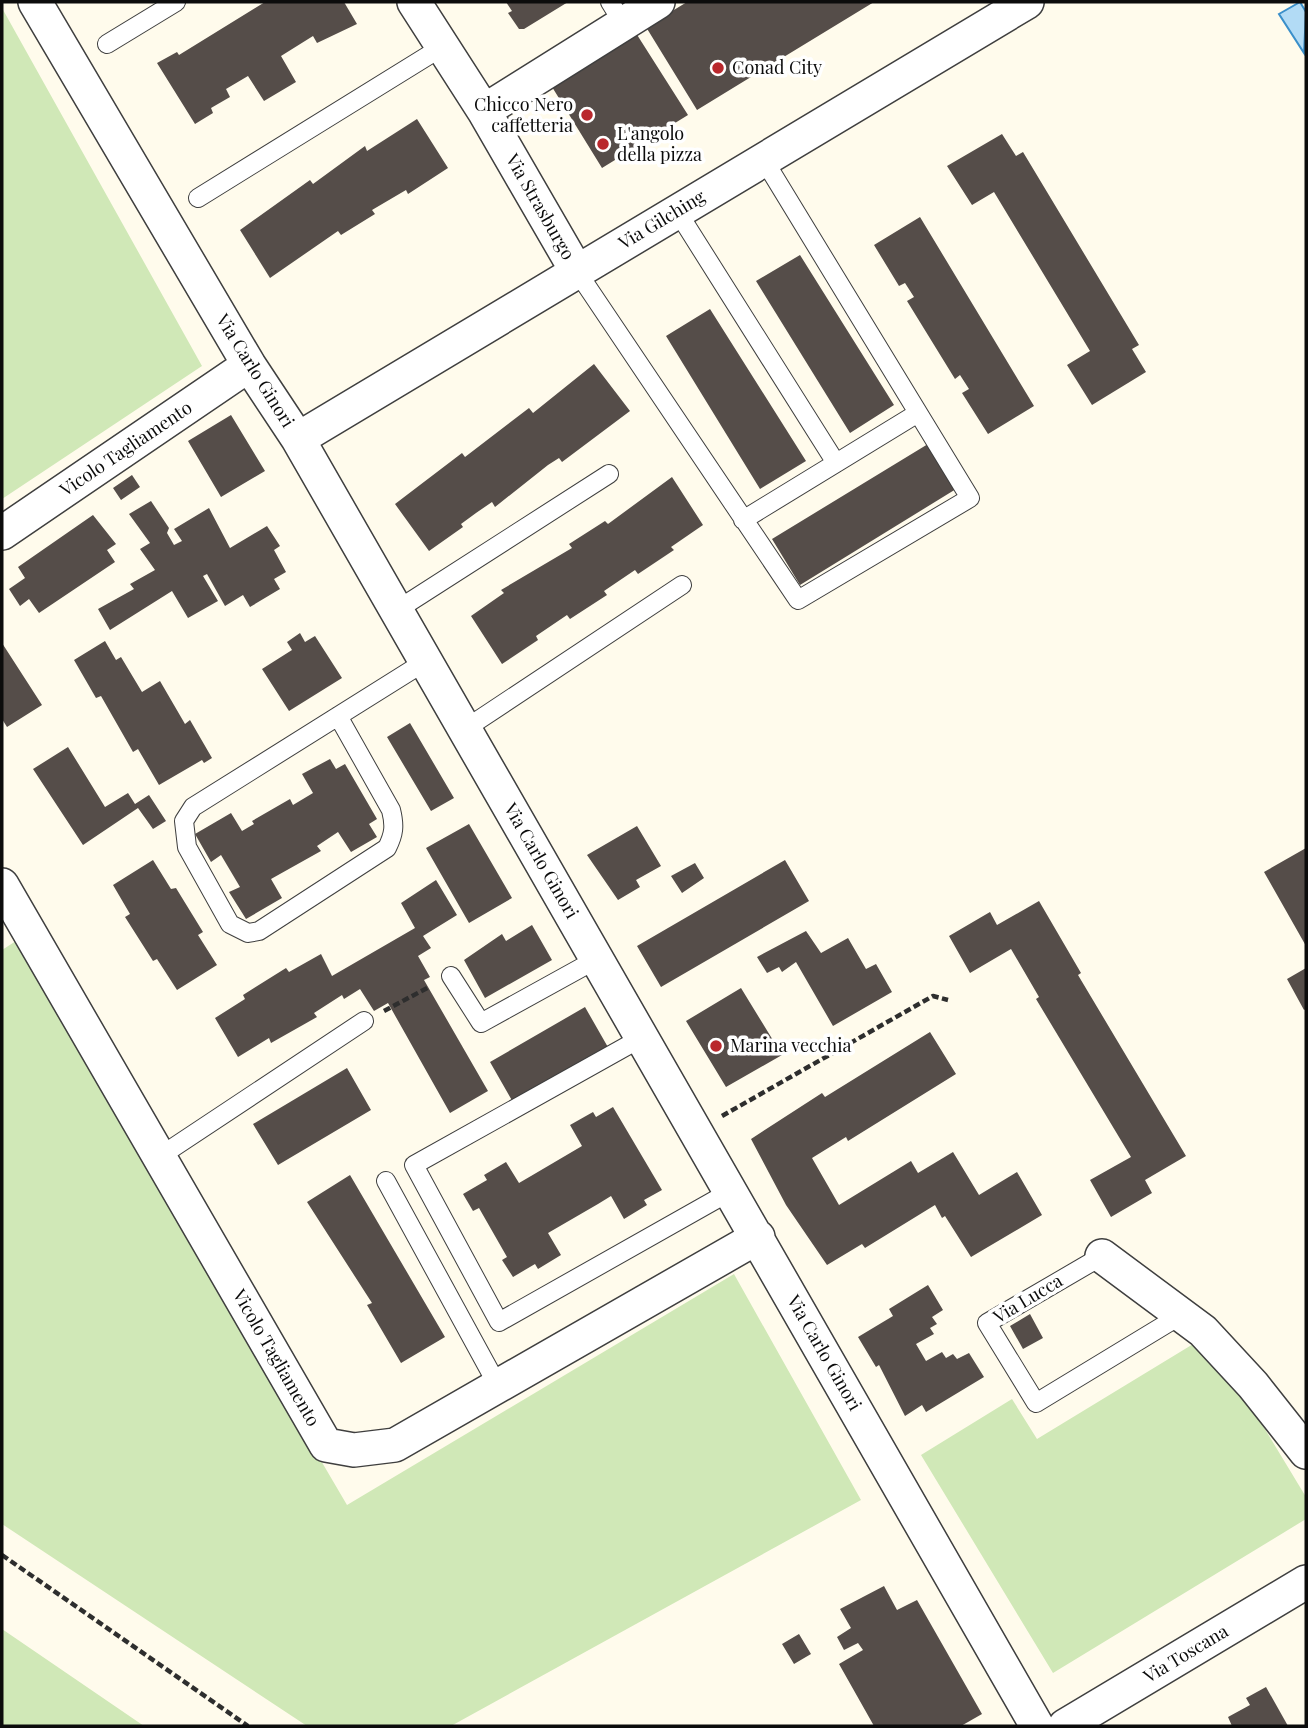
<svg xmlns="http://www.w3.org/2000/svg" width="1308" height="1728" font-family="'Playfair Display',serif">
  <style>
    .green { fill: #d0e8b7 }
    .water { fill: #b2dbf5; stroke: #3a8fca; stroke-width: 2 }
    .building { fill: #554d49 }
    .lines { fill: none; stroke-linecap: round; stroke-linejoin: round }
    .lane-casing { stroke: #3f3f3f; stroke-width: 20 }
    .street-casing { stroke: #3f3f3f; stroke-width: 36 }
    .path { stroke: #2e2e2e; stroke-width: 4.5; stroke-dasharray: 7 3.5; stroke-linecap: butt }
    .lane { stroke: #fff; stroke-width: 18 }
    .street { stroke: #fff; stroke-width: 33 }
    .poi-dot { fill: #b9282d; stroke: #fff; stroke-width: 2.5 }
    .labels { text-anchor: middle; stroke-width: 7; stroke-linejoin: round; paint-order: stroke }
    .poi-label { font-size: 18px; fill: #0c0c0c; stroke: #fff; text-anchor: start }
    .street-label { font-size: 18px; fill: #0c0c0c; stroke: #fff }
  </style>
  <rect width="100%" height="100%" fill="#fffbec"/>
  <path class="green" d="M2,8L202,366L2,499Z
    M16,941L347,1505L734,1274L861,1500L451,1726H307L2,1524V950Z
    M1208,1335L1306,1497V1519L1053,1673L921,1455L1012,1399L1037,1439Z
    M2,1629L144,1726H2Z"/>
  <path class="water" d="M1300,2L1306,12L1304,53L1279,14Z"/>
  <path class="building" d="M265,2H344L357,24L317,43L313,36L281,56L296,82L264,101L248,76L226,89L230,97L211,108L213,113L195,124L157,63L177,52L179,55Z
    M506,2H568L524,29H519L508,13L512,11Z
    M687,2H874L697,110L646,27Z
    M634,30L688,115L602,168L549,82Z
    M417,119L448,168L408,194L406,190L372,210L375,214L341,235L338,231L270,278L240,230L310,180L313,184L365,146L367,151Z
    M1002,134L1016,156L1023,152L1139,345L1132,349L1146,372L1092,405L1067,365L1090,351L994,192L972,205L947,166Z
    M920,217L1034,406L988,434L962,393L969,389L960,375L955,379L907,301L914,297L905,283L899,286L874,245Z
    M800,255L894,405L850,433L756,281Z
    M710,309L806,461L760,489L666,336Z
    M594,364L630,411L562,462L559,458L548,465L495,507L492,502L476,513L461,524L463,527L429,551L395,504L462,453L465,457L529,408L533,413Z
    M231,415L265,471L221,497L188,441Z
    M928,444L956,489L800,585L772,539Z
    M132,475L140,487L121,500L113,488Z
    M672,477L703,525L671,547L674,550L638,574L635,570L604,591L607,595L570,619L567,615L536,636L538,640L502,664L471,616L504,593L501,590L572,548L569,544L605,521L608,524Z
    M151,501L169,528L167,533L174,545L182,541L174,529L209,508L230,548L267,526L280,546L274,550L286,572L274,579L280,589L250,607L243,595L225,606L207,574L203,576L218,601L188,618L172,591L110,630L98,609L134,589L130,584L155,570L140,549L150,543L129,514Z
    M93,515L116,544L107,550L115,562L39,613L29,599L20,606L9,589L25,578L18,567Z
    M300,633L305,642L315,636L342,678L289,711L262,669L292,650L287,642Z
    M105,641L116,660L121,657L142,692L160,681L185,724L190,720L212,758L204,763L202,760L159,785L138,749L133,752L101,696L96,698L74,660Z
    M2,643L42,705L7,727L2,719Z
    M410,723L454,798L431,811L387,737Z
    M68,747L105,807L128,793L135,804L149,795L166,821L153,829L138,808L83,845L33,769Z
    M330,759L336,769L345,764L377,819L369,824L377,837L351,852L338,832L317,846L321,851L271,879L282,898L246,919L229,892L240,887L221,855L211,862L195,834L231,813L242,831L254,824L252,821L290,799L293,805L313,793L302,774Z
    M469,824L512,898L469,923L426,848Z
    M637,826L661,866L636,880L640,887L618,900L587,855Z
    M1306,848V946L1264,872Z
    M153,860L171,889L176,888L203,932L198,935L217,965L177,990L157,959L153,961L125,917L130,914L113,885Z
    M785,860L809,901L661,987L637,946Z
    M695,863L704,878L682,893L671,876Z
    M436,880L457,915L423,936L431,948L418,956L430,977L424,980L488,1091L450,1113L388,1003L374,1011L360,989L344,999L342,995L314,1013L317,1017L271,1043L269,1038L238,1057L215,1018L245,999L243,995L286,968L289,972L321,954L332,976L415,928L401,903Z
    M1039,901L1081,973L1078,975L1186,1156L1145,1180L1152,1193L1111,1217L1090,1180L1131,1157L1036,999L1039,997L1011,949L970,973L949,936L990,912L997,925Z
    M532,925L552,960L485,998L464,960L502,934L506,941Z
    M806,931L821,953L848,938L866,969L876,964L892,992L833,1026L796,962L782,972L779,967L767,973L757,957Z
    M1306,968V1009L1304,1010L1287,979Z
    M741,988L782,1055L726,1087L686,1021Z
    M585,1007L609,1049L514,1104L490,1062Z
    M930,1032L956,1074L848,1141L846,1137L812,1158L839,1205L911,1161L918,1173L953,1152L979,1195L1017,1172L1042,1215L971,1257L945,1216L942,1218L935,1205L865,1248L862,1244L827,1265L786,1205L751,1139L822,1093L825,1097Z
    M347,1068L371,1110L278,1165L253,1124Z
    M613,1107L662,1190L644,1200L647,1205L624,1219L611,1196L598,1204L548,1233L561,1255L538,1269L535,1264L513,1277L502,1260L507,1257L479,1208L473,1211L463,1194L487,1180L484,1175L506,1162L519,1183L531,1176L582,1146L570,1125L593,1112L596,1117Z
    M350,1175L445,1337L401,1363L367,1305L372,1303L307,1202Z
    M928,1285L943,1310L932,1317L937,1324L930,1328L934,1334L916,1344L926,1361L942,1352L946,1358L953,1354L957,1359L969,1353L984,1377L926,1412L922,1405L905,1416L879,1365L876,1367L858,1337L893,1316L889,1309Z
    M1030,1314L1043,1338L1023,1349L1010,1326Z
    M884,1586L897,1610L917,1600L982,1714L961,1726H874L839,1664L863,1650L858,1643L844,1650L837,1637L851,1628L840,1609Z
    M799,1634L811,1654L794,1664L782,1644Z
    M1266,1687L1288,1726H1232L1228,1717L1250,1705L1246,1698Z"/>
  <g class="lines">
    <g class="lane-casing">
      <path id="lane" d="M610,2L623,23
        M107,44L176,2
        M198,198L442,47
        M677,211L836,463
        M576,270L798,600L970,498L764,160
        M743,520L918,413
        M397,610L609,474
        M338,716L391,810C395,826 394,834 387,848L259,931L248,933L230,924L187,847L184,821L193,807L426,661
        M465,729L682,585
        M451,976L481,1023L597,959
        M643,1037L414,1165L499,1322L731,1191
        M159,1157L364,1021
        M386,1181L498,1386
        M1102,1256L987,1323L1036,1403L1181,1315"/>
    </g>
    <g class="street-casing">
      <path id="street" d="M35,2L249,365L298,439L1037,1726
        M414,2L484,111L576,270
        M484,111L658,2
        M298,439L1027,2
        M2,533L249,365
        M2,885L326,1445L354,1450L395,1445L758,1237
        M1102,1256L1203,1331L1253,1385L1306,1452
        M1065,1726L1306,1582"/>
    </g>
    <path class="path" d="M384,1011L429,987
      M722,1116L933,996L948,1000
      M2,1555L248,1726"/>
    <use href="#lane" class="lane"/>
    <use href="#street" class="street"/>
  </g>
  <g class="poi-dot">
    <circle cx="718" cy="68" r="7"/>
    <circle cx="587" cy="115" r="7"/>
    <circle cx="603" cy="144" r="7"/>
    <circle cx="716" cy="1046" r="7"/>
  </g>
  <g class="labels">
    <g class="poi-label">
      <text x="732" y="74">Conad City</text>
      <text x="573" y="111" text-anchor="end">Chicco Nero<tspan x="573" dy="21">caffetteria</tspan></text>
      <text x="617" y="140">L'angolo<tspan x="617" dy="21">della pizza</tspan></text>
      <text x="730" y="1052">Marina vecchia</text>
    </g>
    <g class="street-label">
      <text transform="translate(540 207) rotate(60)" y="6">Via Strasburgo</text>
      <text transform="translate(662 220) rotate(-31)" y="6">Via Gilching</text>
      <text transform="translate(255 371) rotate(58)" y="6">Via Carlo Ginori</text>
      <text transform="translate(126 449) rotate(-34)" y="6">Vicolo Tagliamento</text>
      <text transform="translate(541 861) rotate(60)" y="6">Via Carlo Ginori</text>
      <text transform="translate(1028 1299) rotate(-31)" y="6">Via Lucca</text>
      <text transform="translate(824 1353) rotate(60)" y="6">Via Carlo Ginori</text>
      <text transform="translate(276 1358) rotate(60)" y="6">Vicolo Tagliamento</text>
      <text transform="translate(1186 1654) rotate(-31)" y="6">Via Toscana</text>
    </g>
  </g>
  <rect width="1308" height="1728" fill="none" stroke="#0c0c0c" stroke-width="7"/>
</svg>
